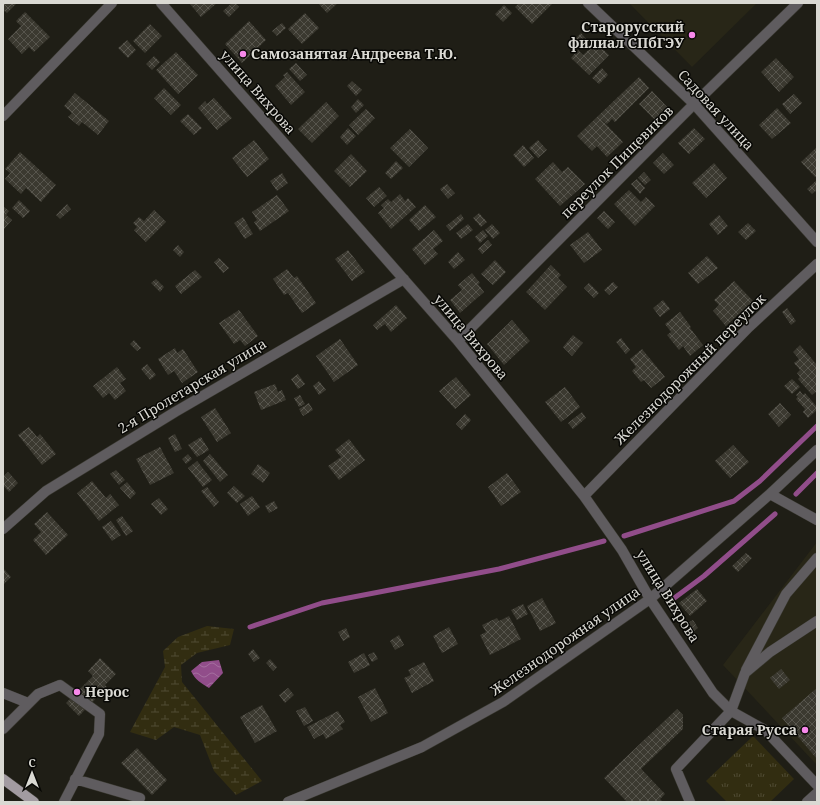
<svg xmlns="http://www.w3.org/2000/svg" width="820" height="805" font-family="'Noto Serif',serif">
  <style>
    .built { fill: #282617 }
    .wetland { fill: url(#wetland-marsh) }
    .park { fill: url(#park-tufts) }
    .water { fill: url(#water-waves) }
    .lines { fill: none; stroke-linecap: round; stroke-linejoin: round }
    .stream { stroke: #914d8a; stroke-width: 5 }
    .building { fill: url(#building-cross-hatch) }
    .minor-casing { stroke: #393830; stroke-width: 11 }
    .major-casing { stroke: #393830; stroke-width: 11 }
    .minor { stroke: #5f5c5f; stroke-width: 10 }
    .major { stroke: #a29ba1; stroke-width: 10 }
    .poi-dot { fill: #f788eb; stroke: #080805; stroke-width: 1.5 }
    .labels { text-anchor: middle; stroke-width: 3; stroke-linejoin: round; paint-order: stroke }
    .poi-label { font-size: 14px; font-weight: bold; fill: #dad9d3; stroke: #080805; text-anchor: end }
    .street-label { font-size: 14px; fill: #dad9d3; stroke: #080805 }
  </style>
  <defs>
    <pattern id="wetland-marsh" width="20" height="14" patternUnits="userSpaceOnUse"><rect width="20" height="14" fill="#322d11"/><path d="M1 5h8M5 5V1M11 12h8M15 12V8" fill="none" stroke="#4f4b33"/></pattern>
    <pattern id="park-tufts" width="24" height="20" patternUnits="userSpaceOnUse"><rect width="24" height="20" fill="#322d11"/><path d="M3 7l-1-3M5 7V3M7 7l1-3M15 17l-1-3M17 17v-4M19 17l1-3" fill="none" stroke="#4f4b33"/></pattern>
    <pattern id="water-waves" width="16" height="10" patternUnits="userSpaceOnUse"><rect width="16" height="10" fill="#914d8a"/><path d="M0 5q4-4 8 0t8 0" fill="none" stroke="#a56e9f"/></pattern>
    <pattern id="building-cross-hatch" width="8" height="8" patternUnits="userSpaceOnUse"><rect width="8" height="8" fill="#3b3930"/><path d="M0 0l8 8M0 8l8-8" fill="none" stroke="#57554d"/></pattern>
  </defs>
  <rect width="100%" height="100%" fill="#1f1e16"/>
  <path class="built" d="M629,3H757L692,67Z
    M817,542V765L723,665Z"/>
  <path class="wetland" d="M207,626L234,629L230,645L197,653L181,665L182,682L262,781L236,795L214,771L200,735L174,727L156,740L130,732L165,667L163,651L178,637Z"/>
  <path class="park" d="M753,736L794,779L770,802H727L706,781Z"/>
  <path class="water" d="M219,660L223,673L209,688C201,683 195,680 191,671L202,662Z"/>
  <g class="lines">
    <path class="stream" d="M796,494L817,473
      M624,536L734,501L760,481L817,426
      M673,599L704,576L775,514
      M250,627L322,603L499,569L604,541"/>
  </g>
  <path class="building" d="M3,3H16V4L7,13L3,10Z
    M189,3H217L201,17Z
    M232,3H235L239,7L229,17L223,11Z
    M318,3H338L327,13Z
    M519,3H553L532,24L515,7Z
    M504,5L512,13L503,22L495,14Z
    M25,12L50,37L34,52L29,47L22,54L8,39L21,26L16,21Z
    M305,13L319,28L302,44L288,29Z
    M249,21L266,40L242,63L225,44Z
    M282,23L286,28L277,36L272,31Z
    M150,24L162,36L145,53L133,41Z
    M581,33L588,41L581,48L573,41Z
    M127,40L136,50L128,58L118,48Z
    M596,43L609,55L589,75L571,58L578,50L583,55Z
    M176,52L198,75L178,94L156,70Z
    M154,56L160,62L152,70L146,64Z
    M776,58L794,77L779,92L761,72Z
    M296,63L307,75L300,81L289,69Z
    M602,68L608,75L599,84L592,78Z
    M287,72L305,92L291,105L275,86L285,77L283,75Z
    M639,77L649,88L615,122L612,119L607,124L601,119L623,142L607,157L597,146L592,151L577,136Z
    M352,81L362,90L356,96L347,86Z
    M164,88L181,105L171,115L154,98Z
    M652,91L669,109L656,121L639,104Z
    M75,93L109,121L98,135L82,122L79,126L68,117L72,113L64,106Z
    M794,94L802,103L790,114L782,104Z
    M214,98L232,118L217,130L198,108L205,101L207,104Z
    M358,99L364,105L356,113L351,107Z
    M326,102L339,116L312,143L298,129Z
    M777,108L791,123L772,139L759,125Z
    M366,109L375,118L358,135L349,125Z
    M188,114L202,128L194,135L180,121Z
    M348,128L356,136L347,145L340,137Z
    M694,128L705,139L689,154L678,143Z
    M410,129L428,148L409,167L390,148Z
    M254,140L269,159L247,177L232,158Z
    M538,140L547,150L538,158L529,148Z
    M523,145L534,158L524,167L513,155Z
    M817,147V175L815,177L801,162Z
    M20,152L56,185L41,202L26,188L21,194L5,179L10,173L5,169Z
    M663,153L674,165L664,174L653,163Z
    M351,154L367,171L350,187L334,171Z
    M396,161L403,168L391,179L385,173Z
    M553,162L562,172L568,167L585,184L560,206L535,179Z
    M714,163L727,178L706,198L692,183Z
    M644,172L651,180L645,185L638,178Z
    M282,173L288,183L277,191L270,181Z
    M637,179L645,188L640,194L631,184Z
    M817,180V190L812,194L807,189Z
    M447,184L455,193L448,199L440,189Z
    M379,187L387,196L374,207L366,198Z
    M629,190L641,202L646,197L655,206L635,226L614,204Z
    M400,194L405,201L408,198L416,207L391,229L378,213L384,208L381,205L388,199L391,202Z
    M277,195L289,211L260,231L254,222L257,220L252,212Z
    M19,200L30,211L23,218L12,208Z
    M67,204L71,209L60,219L56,215Z
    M425,205L436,217L419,231L409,220Z
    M3,206L9,211L6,215L12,220L3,230Z
    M154,210L166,222L146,242L134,230L137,227L133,223L139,217L144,221Z
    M604,211L615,222L608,229L597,218Z
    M479,213L487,222L481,227L473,218Z
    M461,214L464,219L450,231L446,226Z
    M719,215L728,226L718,235L709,224Z
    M243,217L253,234L245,239L234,223Z
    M748,223L756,231L746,240L738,232Z
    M468,224L473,230L461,239L456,233Z
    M492,224L500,233L493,239L485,230Z
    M434,230L443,241L433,249L438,254L425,265L412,249Z
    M483,230L488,236L480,243L475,237Z
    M588,232L602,250L584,263L570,245Z
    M488,240L492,245L482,254L478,249Z
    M178,245L184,252L180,257L173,250Z
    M348,250L365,272L352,281L335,259Z
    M458,252L465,260L454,269L448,262Z
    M707,256L718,268L698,284L688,273Z
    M219,258L229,268L223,273L214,262Z
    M495,260L506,272L493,285L481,274Z
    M551,265L561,275L558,278L567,287L545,310L526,292Z
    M287,269L294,278L297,276L316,303L302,313L288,293L284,295L273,279Z
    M195,270L202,277L181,294L175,286Z
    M472,273L480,283L478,284L484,292L460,313L450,300L462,290L458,285Z
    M156,279L164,287L160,292L151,283Z
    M734,281L753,301L726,326L713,311L719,305L714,300Z
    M613,282L618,287L609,295L604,290Z
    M589,283L599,293L594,298L584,288Z
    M663,300L670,309L660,317L653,308Z
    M396,305L407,318L391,332L385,324L377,330L373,325Z
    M787,308L796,321L791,325L782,312Z
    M239,310L258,336L245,346L240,340L234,344L219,323Z
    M680,312L691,327L690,328L703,345L690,356L683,346L679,350L667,335L671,332L665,324Z
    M512,320L530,341L504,365L487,344Z
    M573,335L583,343L572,356L563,347Z
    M621,338L630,350L626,354L616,342Z
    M340,339L358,365L334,382L316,356Z
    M134,340L141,348L137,351L130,344Z
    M800,345L817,365V391L812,395L798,379L800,377L797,373L800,370L794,363L799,359L793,352Z
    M175,348L177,353L183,349L198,372L182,383L174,371L168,375L158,359Z
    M642,349L665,377L651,388L644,380L641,382L632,371L636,367L630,359Z
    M147,364L156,375L150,380L141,369Z
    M117,367L126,379L120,383L126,391L115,400L109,393L103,398L93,386Z
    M298,374L305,384L298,389L291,379Z
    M456,377L471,395L455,409L439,391Z
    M792,379L800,387L792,394L784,386Z
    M319,381L326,390L319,395L313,386Z
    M275,384L278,392L282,390L286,400L261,410L254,392Z
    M565,387L580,407L561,422L545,402Z
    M800,391L803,395L805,393L817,407V410L808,418L803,412L805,409L796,399L798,397L796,395Z
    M300,395L305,404L299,407L294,398Z
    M309,403L313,410L303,416L299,409Z
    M780,403L791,415L779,427L768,414Z
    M215,408L231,433L217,442L201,417Z
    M582,412L586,418L573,429L568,423Z
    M465,414L471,420L462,430L456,424Z
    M29,427L37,437L40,434L56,454L42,465L18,435Z
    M175,434L182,449L175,452L168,438Z
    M201,437L209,450L197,457L188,445Z
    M349,439L365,460L339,480L328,466L341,457L335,450Z
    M733,445L749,462L730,478L715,461Z
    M160,447L174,473L150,485L136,459Z
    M188,454L192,459L186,464L182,459Z
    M210,454L228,475L220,482L203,461Z
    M197,461L212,480L203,487L188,468Z
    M258,464L270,473L263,483L251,474Z
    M116,470L125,480L119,485L110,474Z
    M8,472L18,483L9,492L3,485V477Z
    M507,473L521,492L501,506L488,487Z
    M92,481L106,498L110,494L119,505L99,521L77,493Z
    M127,482L136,493L130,499L120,488Z
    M234,486L245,496L237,503L227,493Z
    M207,487L219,502L214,507L201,491Z
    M252,496L260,507L248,516L240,504Z
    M159,498L168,509L161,515L151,504Z
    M274,501L278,508L269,513L265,506Z
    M47,512L68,535L46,555L33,540L41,532L34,524Z
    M122,516L133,531L126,536L116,520Z
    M111,521L121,535L112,541L102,527Z
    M746,553L752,558L738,572L732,566Z
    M3,568L11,577L3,585Z
    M697,589L707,601L690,616L679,603Z
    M542,598L556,623L540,631L527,606Z
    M523,604L528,614L517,620L511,610Z
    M509,616L521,639L490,655L480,635L486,632L482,625L497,618L499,621Z
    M693,620L698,628L694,631L688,623Z
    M449,627L458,644L442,653L433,636Z
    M346,628L350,637L343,641L338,632Z
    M399,635L404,645L395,650L390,641Z
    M253,649L260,658L254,662L248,654Z
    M374,652L378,659L372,662L368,655Z
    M364,653L370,665L354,673L348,662Z
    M100,658L116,674L105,685L107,687L79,716L66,703L93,676L88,671Z
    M270,659L277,667L273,671L266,663Z
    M424,662L434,681L412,693L404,678L411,675L408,670Z
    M781,669L790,680L779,689L770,678Z
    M288,688L294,695L285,703L279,695Z
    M375,688L388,713L371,722L358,697Z
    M817,688V759L782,718Z
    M262,705L277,731L255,743L240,717Z
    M305,707L313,721L304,726L296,711Z
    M677,709L683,715V729L641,769L665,794L660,799L663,802H627L604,778Z
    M338,711L345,722L340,725L343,729L326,739L323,734L314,739L307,727Z
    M137,748L167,780L152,795L121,763Z"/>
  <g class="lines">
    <g class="minor-casing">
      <path id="minor" d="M161,3L458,341L584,496L622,550L650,599L713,693L731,711L765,730L817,785
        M588,3L694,104L817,242
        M3,116L112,3
        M458,341L694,104L798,3
        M770,494L817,520
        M584,496L749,327L817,264
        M3,529L46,491L175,412L404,279
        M746,670L786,594L817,558
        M3,693L28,703
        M3,729L38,694L60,685L100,714L99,734L64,802
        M75,779L140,798
        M288,802L422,747L503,702L650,599L770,494L817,450
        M690,802L676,769L731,711L745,673L770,652L817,621
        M807,802L817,793"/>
    </g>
    <g class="major-casing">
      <path id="major" d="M3,779L34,802"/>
    </g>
    <use href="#minor" class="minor"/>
    <use href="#major" class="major"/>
  </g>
  <g class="poi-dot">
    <circle cx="692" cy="35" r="4"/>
    <circle cx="243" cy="54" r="4"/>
    <circle cx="77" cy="692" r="4"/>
    <circle cx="805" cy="730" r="4"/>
  </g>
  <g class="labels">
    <g class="poi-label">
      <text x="684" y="32">Старорусский<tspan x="684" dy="16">филиал СПбГЭУ</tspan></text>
      <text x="251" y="59" text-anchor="start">Самозанятая Андреева Т.Ю.</text>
      <text x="85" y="697" text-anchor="start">Нерос</text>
      <text x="797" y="735">Старая Русса</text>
    </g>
    <g class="street-label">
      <text transform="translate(258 92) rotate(49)" y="5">улица Вихрова</text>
      <text transform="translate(716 110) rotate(47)" y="5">Садовая улица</text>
      <text transform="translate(617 162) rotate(-45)" y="5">переулок Пищевиков</text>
      <text transform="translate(471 337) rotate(50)" y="5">улица Вихрова</text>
      <text transform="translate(690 369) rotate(-45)" y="5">Железнодорожный переулок</text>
      <text transform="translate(192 386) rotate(-31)" y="5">2-я Пролетарская улица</text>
      <text transform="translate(668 596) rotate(58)" y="5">улица Вихрова</text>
      <text transform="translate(565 641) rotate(-35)" y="5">Железнодорожная улица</text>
    </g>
  </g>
  <rect width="820" height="805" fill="none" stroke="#dad9d3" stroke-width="8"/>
  <g transform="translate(32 773)" stroke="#080805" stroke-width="3" paint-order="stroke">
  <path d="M0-3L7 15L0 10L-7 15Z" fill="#dad9d3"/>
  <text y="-6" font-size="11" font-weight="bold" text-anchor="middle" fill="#dad9d3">С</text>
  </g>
</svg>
